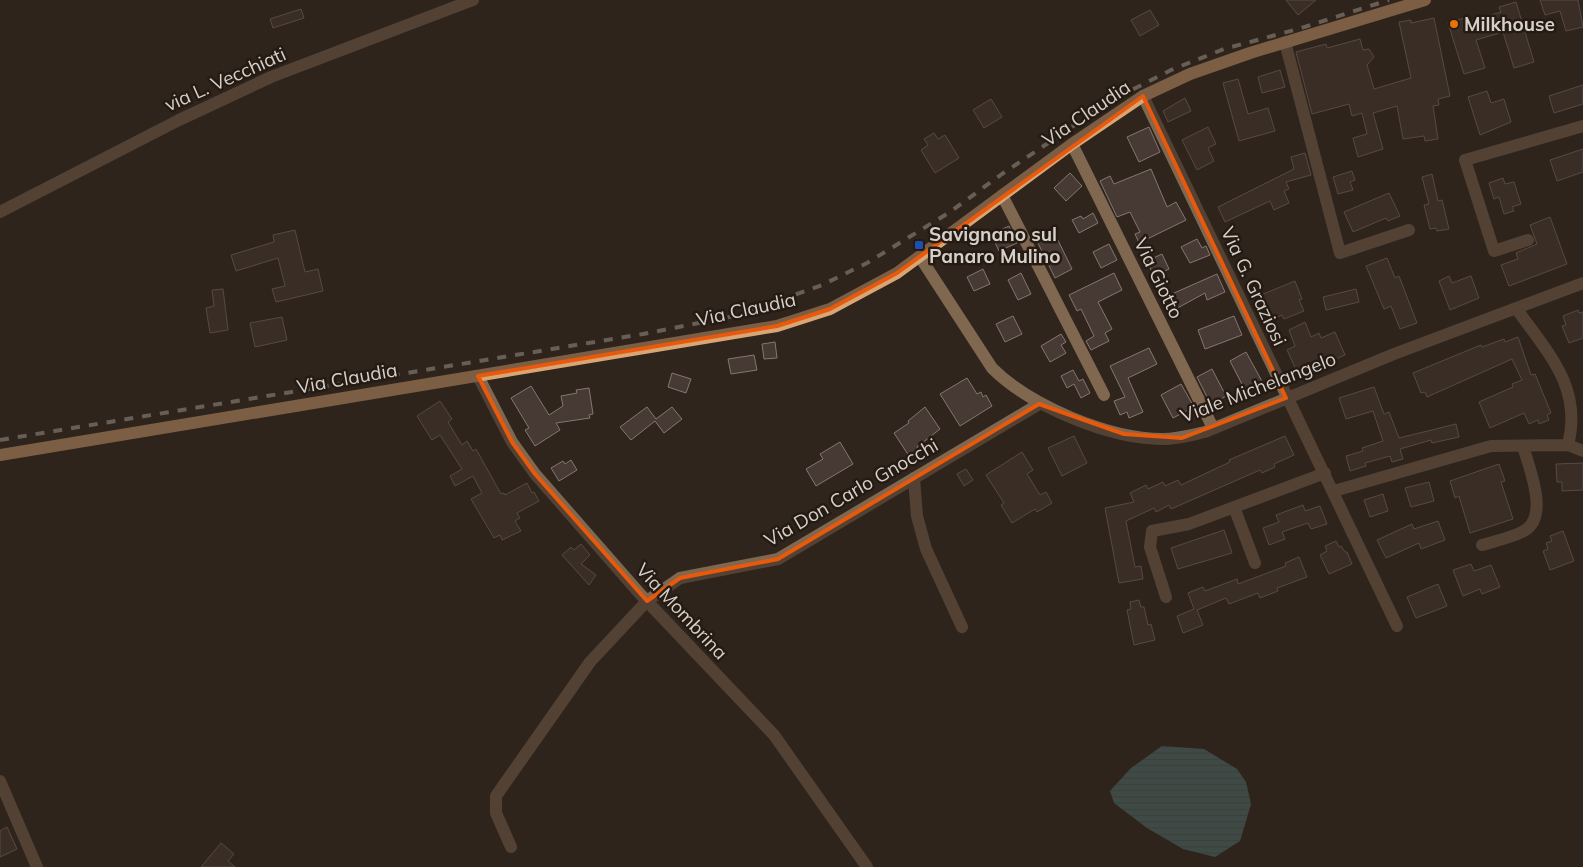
<svg xmlns="http://www.w3.org/2000/svg" width="1583" height="867" font-family="Mulish,sans-serif">
  <style>
    .water { fill: url(#water-rules) }
    .building { fill: #473934; stroke: #867671 }
    .lines { fill: none; stroke-linecap: round; stroke-linejoin: round }
    .minor { stroke: #7f6750; stroke-width: 12 }
    .major { stroke: #d8a575; stroke-width: 12 }
    .rail { stroke: #aba49d; stroke-width: 4; stroke-dasharray: 9 9; stroke-linecap: butt }
    .marked { fill: none; stroke: #e8590c; stroke-width: 4; stroke-linejoin: round }
    .food-dot { fill: #e8710a; stroke: #251b13; stroke-width: 2 }
    .transit-dot { fill: #1a4fb4; stroke: #251b13; stroke-width: 2 }
    .labels { text-anchor: middle; stroke-width: 5; stroke-linejoin: round; paint-order: stroke }
    .poi-label { font-size: 19px; font-weight: bold; fill: #d6d0ca; stroke: #251b13; text-anchor: start }
    .street-label { font-size: 19px; fill: #d6d0ca; stroke: #251b13 }
  </style>
  <defs>
    <pattern id="water-rules" width="6" height="5" patternUnits="userSpaceOnUse" patternTransform="scale(1.25)"><rect width="6" height="5" fill="#52787a"/><path d="M0 2.5h6" fill="none" stroke="#4b6162"/></pattern>
  </defs>
  <rect width="100%" height="100%" fill="#2f251c"/>
  <path class="water" d="M1162,746L1204,749L1237,769L1246,782L1251,804L1240,841L1215,857L1183,849L1147,828L1114,803L1110,791L1131,768Z"/>
  <path class="building" d="M1286,0H1316L1298,15Z
    M1540,0H1578L1583,27L1566,31L1560,11L1545,15Z
    M1516,2L1534,62L1514,68L1503,32L1476,40L1485,68L1464,74L1448,23L1464,18L1465,23L1501,12L1499,7Z
    M301,9L304,18L273,28L270,19Z
    M1150,10L1159,25L1140,36L1131,20Z
    M1434,18L1450,96L1438,99L1439,105L1433,106L1438,139L1425,141L1424,136L1403,139L1397,106L1373,113L1383,149L1358,157L1353,138L1367,134L1362,113L1352,116L1349,104L1312,114L1296,52L1326,44L1327,48L1360,39L1363,50L1369,49L1374,57L1367,65L1374,89L1411,78L1399,22L1411,20V23Z
    M1280,70L1285,87L1262,93L1258,77Z
    M1238,79L1248,114L1268,108L1275,131L1239,141L1223,83Z
    M1583,85V104L1554,113L1549,96Z
    M1487,91L1491,103L1504,99L1511,122L1480,135L1468,97Z
    M1185,98L1191,111L1168,122L1163,111Z
    M991,99L1002,117L984,128L973,110Z
    M1149,127L1160,152L1139,162L1127,137Z
    M1208,127L1216,144L1208,148L1214,161L1197,170L1182,140Z
    M934,133L938,139L945,135L959,158L935,173L921,150L928,145L924,139Z
    M1583,149V172L1557,181L1550,160Z
    M1305,153L1311,175L1286,182L1289,189L1284,191L1289,203L1274,210L1270,201L1225,222L1218,207L1294,169L1291,157Z
    M1151,169L1167,207L1176,202L1186,220L1139,243L1135,234L1140,232L1130,212L1117,217L1100,181L1110,176L1114,184Z
    M1352,171L1355,180L1350,182L1353,190L1338,194L1333,177Z
    M1070,173L1082,186L1066,201L1054,188Z
    M1432,174L1438,201L1442,200L1449,229L1437,231L1436,228L1430,229L1424,205L1429,204L1422,177Z
    M1503,178L1505,184L1514,182L1521,204L1512,207L1514,211L1504,214L1499,197L1494,199L1489,183Z
    M1389,193L1400,216L1388,221L1386,218L1353,232L1344,212Z
    M1093,213L1098,223L1079,233L1072,220L1081,216L1083,219Z
    M1550,217L1567,264L1509,286L1501,265L1518,259L1516,253L1537,244L1530,225Z
    M1009,226L1017,243L999,251L991,234Z
    M295,230L305,272L318,269L323,291L276,302L272,289L285,286L278,258L236,271L231,255L274,242L273,235Z
    M1053,230L1072,269L1055,278L1036,239Z
    M1197,239L1202,248L1206,246L1210,255L1190,263L1181,247Z
    M1109,244L1117,260L1101,268L1093,252Z
    M1162,254L1169,269L1154,276L1147,261Z
    M1387,258L1395,278L1399,276L1417,323L1400,329L1391,306L1384,309L1366,266Z
    M983,269L990,284L974,291L967,277Z
    M1021,273L1031,294L1018,300L1008,280Z
    M1114,273L1122,290L1098,302L1112,329L1105,333L1109,341L1091,350L1086,341L1094,336L1081,309L1077,311L1069,295Z
    M1217,274L1225,292L1207,300L1205,293L1172,311L1165,297Z
    M1449,276L1452,283L1471,276L1479,298L1450,310L1439,281Z
    M1295,281L1302,299L1299,300L1304,311L1284,319L1282,315L1271,320L1261,295Z
    M223,289L228,330L210,333L206,308L214,306L212,290Z
    M1356,289L1359,302L1326,310L1323,297Z
    M1578,310L1579,313L1583,312V338L1569,343L1562,326L1566,325L1563,316Z
    M1013,316L1022,334L1005,342L996,324Z
    M1234,316L1242,335L1205,349L1198,330Z
    M282,317L287,340L255,347L250,323Z
    M1305,322L1311,337L1319,333L1321,338L1335,332L1345,355L1331,361L1329,358L1297,372L1287,350L1295,346L1289,330Z
    M1061,334L1066,342L1061,345L1066,353L1050,362L1041,346Z
    M1518,337L1531,375L1535,374L1551,413L1547,415L1549,420L1539,424L1538,420L1529,424L1524,413L1490,428L1479,402L1513,387L1512,384L1522,380L1512,359L1427,397L1425,392L1421,393L1413,373L1481,345L1482,347L1504,339L1505,342Z
    M775,342L777,358L764,359L762,344Z
    M1149,348L1157,364L1128,378L1143,412L1129,418L1127,412L1120,415L1114,401L1125,397L1110,366Z
    M1246,352L1263,383L1246,392L1230,361Z
    M754,355L757,370L731,374L728,359Z
    M1212,369L1226,396L1211,405L1197,377Z
    M1073,370L1079,381L1083,379L1090,393L1081,398L1074,384L1067,388L1061,376Z
    M672,373L691,379L686,393L668,387Z
    M967,378L977,394L981,392L983,397L986,395L992,406L960,426L940,394Z
    M1181,384L1194,407L1173,418L1161,395Z
    M531,386L549,415L563,406L561,396L577,393L576,390L589,388L593,414L589,415L590,418L556,423L560,430L535,446L525,430L529,428L511,398Z
    M1374,387L1384,414L1389,412L1399,438L1456,424L1459,437L1432,443L1431,440L1400,449L1403,459L1392,462L1390,456L1365,463L1366,466L1350,471L1346,456L1363,451L1362,448L1383,441L1373,411L1346,419L1339,398Z
    M440,401L452,419L448,422L462,445L467,441L473,451L476,449L501,494L504,493L505,495L527,483L532,493L534,492L539,501L517,513L520,518L515,521L521,531L502,540L500,535L494,538L471,499L482,493L473,476L455,486L450,476L462,469L440,435L432,440L417,416Z
    M647,407L656,419L672,407L682,419L664,433L655,421L631,440L620,427Z
    M925,407L940,429L917,447L919,450L909,456L894,433L909,423L908,421Z
    M1074,436L1087,463L1062,476L1048,448Z
    M1285,436L1294,455L1274,464L1275,467L1262,473L1260,470L1171,509L1169,505L1156,512L1154,508L1126,521L1135,567L1141,566L1143,579L1119,583L1105,508L1134,502L1130,493L1146,485L1148,489L1163,482L1165,486L1178,480L1181,485L1230,462L1229,460Z
    M840,442L853,464L816,486L806,469L823,459L820,454Z
    M1022,452L1033,470L1027,474L1040,495L1046,492L1052,503L1037,512L1035,509L1012,523L1001,505L1004,503L986,475Z
    M571,460L577,470L559,481L551,468L563,461L565,464Z
    M1583,463V490L1562,491V482H1557L1556,464Z
    M1499,464L1505,481L1501,482L1513,519L1470,533L1459,496L1455,498L1450,481Z
    M966,469L973,480L964,486L957,474Z
    M1429,482L1434,501L1411,507L1405,488Z
    M1383,494L1388,511L1370,517L1364,500Z
    M1303,505L1305,511L1320,506L1327,524L1311,529L1308,523L1282,532L1285,539L1269,545L1263,528L1279,522L1276,515Z
    M1438,521L1445,540L1421,549L1419,543L1386,558L1377,540L1412,524L1414,529Z
    M1224,530L1232,553L1178,569L1171,548Z
    M1563,531L1574,561L1550,570L1543,551L1548,549L1546,543L1552,541L1550,536Z
    M1336,541L1339,547L1341,546L1345,552H1347L1352,564L1329,574L1320,555L1327,551L1325,546Z
    M581,544L590,555L581,564L596,575L589,585L562,555L571,547L574,550Z
    M1299,557L1307,577L1277,588L1278,591L1260,598L1258,593L1229,604L1226,598L1197,610L1203,625L1183,633L1177,616L1194,609L1188,593L1203,587L1205,591L1237,579L1238,584L1286,566L1285,563Z
    M1471,564L1474,571L1491,565L1500,587L1482,594L1480,589L1463,596L1453,570Z
    M1438,584L1447,606L1416,618L1407,597Z
    M1139,600L1141,607H1144L1148,625L1151,624L1155,640L1134,645L1127,610L1131,609L1130,602Z
    M7,827L17,849L0,857V831Z
    M221,843L234,854L228,861L235,867H201Z"/>
  <g class="lines">
    <path class="minor" d="M1285,42L1340,253L1409,230
      M1143,96L1397,626
      M1072,144L1213,428
      M1002,195L1104,395
      M0,212L179,120L271,77L473,0
      M1528,240L1494,251L1465,160L1583,126
      M920,257L992,368C1030,406 1109,439 1163,439C1178,439 1191,435 1205,432L1394,354L1583,283
      M1516,308C1547,352 1583,387 1568,445
      M478,376L512,442L535,474L641,595L774,735L867,867
      M914,478L917,516L926,549L962,627
      M1334,491L1491,446L1568,445L1583,451
      M1234,507L1255,563
      M1482,545C1495,541 1510,538 1522,532C1551,519 1529,468 1523,446
      M1166,597L1150,547L1152,531L1189,524L1325,473
      M0,781L37,867
      M511,847L496,813V796L590,662L647,601L680,578L778,559L1039,404"/>
    <path class="major" d="M0,455L777,326L830,309L897,273L1072,144L1143,96L1190,74L1250,53L1425,0"/>
    <path class="rail" d="M0,440L643,334L739,315L822,285L867,263L950,212L1002,174L1112,100L1171,70L1224,49L1298,29L1389,0"/>
  </g>
  <path d="M0 0H1583V867H0ZM1143,96L1286,398L1182,438L1124,434L1039,404L778,559L680,578L647,601L535,474L512,442L478,376L777,326L830,309L897,273Z" fill="#2f251c" fill-opacity=".55" fill-rule="evenodd"/>
  <path class="marked" d="M1143,96L1286,398L1182,438L1124,434L1039,404L778,559L680,578L647,601L535,474L512,442L478,376L777,326L830,309L897,273Z"/>
  <circle class="food-dot" cx="1454" cy="24" r="5"/>
  <rect class="transit-dot" x="914" y="240" width="10" height="10" rx="2.5"/>
  <g class="labels">
    <g class="poi-label">
      <text x="1464" y="31">Milkhouse</text>
      <text x="929" y="241">Savignano sul<tspan x="929" dy="22">Panaro Mulino</tspan></text>
    </g>
    <g class="street-label">
      <text transform="translate(225 79) rotate(-24)" y="7">via L. Vecchiati</text>
      <text transform="translate(1086 113) rotate(-34)" y="7">Via Claudia</text>
      <text transform="translate(1159 278) rotate(64)" y="7">Via Giotto</text>
      <text transform="translate(1254 286) rotate(65)" y="7">Via G. Graziosi</text>
      <text transform="translate(746 309) rotate(-12)" y="7">Via Claudia</text>
      <text transform="translate(347 378) rotate(-10)" y="7">Via Claudia</text>
      <text transform="translate(1258 387) rotate(-21)" y="7">Viale Michelangelo</text>
      <text transform="translate(851 492) rotate(-30)" y="7">Via Don Carlo Gnocchi</text>
      <text transform="translate(682 611) rotate(47)" y="7">Via Mombrina</text>
    </g>
  </g>
</svg>
